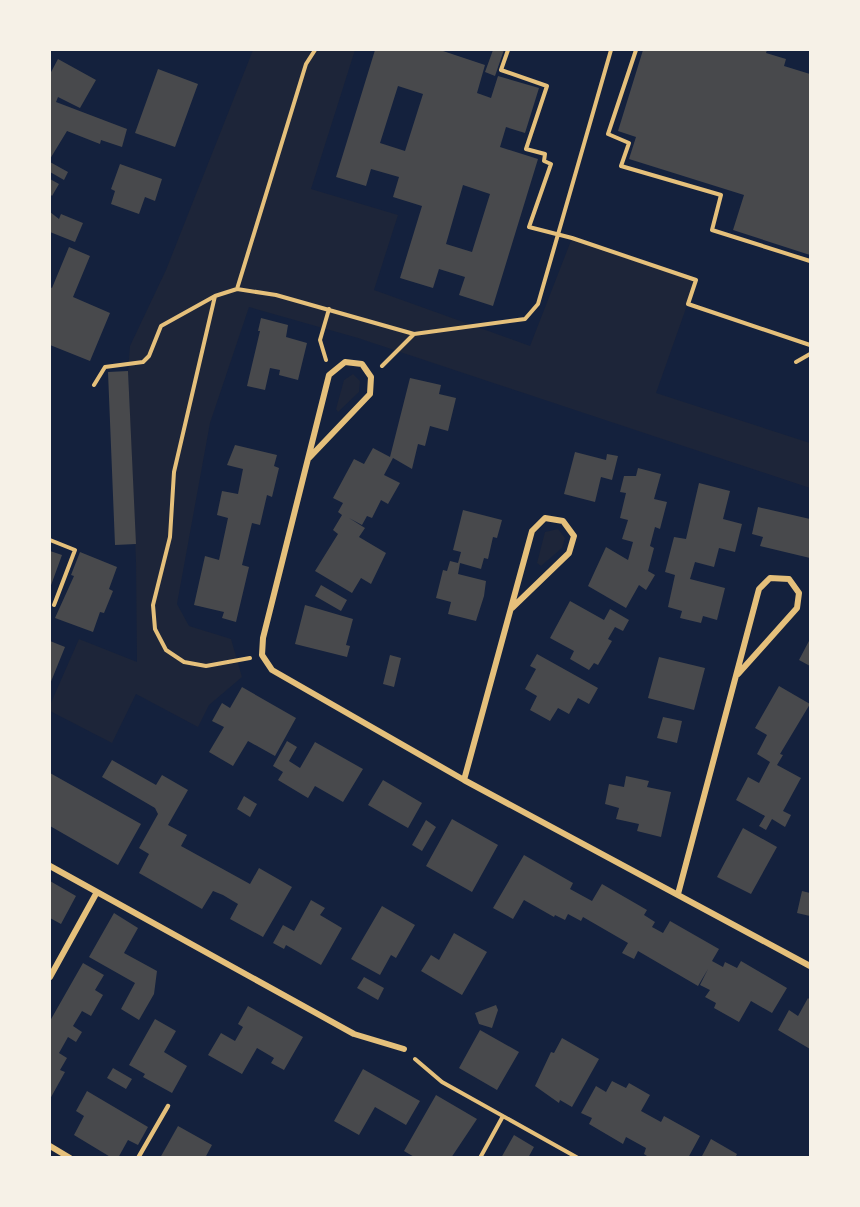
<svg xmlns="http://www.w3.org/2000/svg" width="860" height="1207" font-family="Roboto,sans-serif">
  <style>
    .green { fill: #1d2539 }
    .building { fill: #48494c; fill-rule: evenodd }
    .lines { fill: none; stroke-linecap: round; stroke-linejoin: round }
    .path { stroke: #e5c07b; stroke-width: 4 }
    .service { stroke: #e5c07b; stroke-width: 4.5 }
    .minor { stroke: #e5c07b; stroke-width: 6 }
  </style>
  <rect width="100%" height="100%" fill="#14213d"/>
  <path class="green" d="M253,50H355L311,189L398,215L374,290L530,346L572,238L696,280L656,393L810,443V488L358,338L249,307L210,423L177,604L189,626L231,639L242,677L209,705L198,727L136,694L112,743L50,711V705L79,639L137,662L136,562L128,371L130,346L166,270Z
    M353,374L360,381L359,392L338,412L336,409L344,380Z
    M558,529L565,538L562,548L541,566L537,563L545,532Z"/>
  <path class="building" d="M375,50H440L485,65L477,93L491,98L498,76L539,88L525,133L506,127L500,147L538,159L493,306L459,295L465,277L439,269L433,288L400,278L422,206L393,197L399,177L371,169L366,186L336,177ZM398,86L423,94L405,151L380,143ZM463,185L490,194L472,252L446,244Z
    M493,50H504L495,76L485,72Z
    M643,50H767L766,53L786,59L784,66L810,74V255L733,230L744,195L629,159L636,137L618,131Z
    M58,59L96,80L80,108L58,97L56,102L127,129L122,147L101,140L100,144L67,131L50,159V74Z
    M158,69L198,84L175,147L135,133Z
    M50,162L68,172L64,180L50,172Z
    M120,164L162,179L155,201L145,197L139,214L111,204L115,191L111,189Z
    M50,179L59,184L52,196L50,194Z
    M50,212L59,219L61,214L83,223L75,242L50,232Z
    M69,247L90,256L73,297L110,313L90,361L50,345V287L52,288Z
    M261,318L288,325L286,337L307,343L298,380L279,375L280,370L270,368L265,390L247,386L260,331H258Z
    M128,371L136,544L115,545L108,372Z
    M410,378L441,385L439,394L456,398L448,431L430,426L425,446L418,444L412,469L393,458L384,475L400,483L388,504L381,500L372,518L367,516L362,525L349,518L365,528L359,537L386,553L371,584L361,578L352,593L315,571L338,534L333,530L342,515L338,512L343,503L333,498L354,459L364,464L373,448L390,457Z
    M235,445L277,455L274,466L279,468L272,497L267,495L260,525L252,523L242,565L249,567L236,622L222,618L224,612L194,605L205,556L219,560L228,518L217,515L222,491L238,494L243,469L227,465Z
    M575,452L606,460L607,454L618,456L612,480L601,477L595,502L564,494Z
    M638,468L661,474L654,499L667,502L660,529L655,527L650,546L654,548L648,571L655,575L646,590L639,585L626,608L588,586L606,547L628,560L633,542L622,539L628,520L620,518L626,493L620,492L624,476H636Z
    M699,483L730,491L723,519L742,524L735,552L719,548L714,567L695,562L690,579L725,588L717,620L703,616L701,623L680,618L682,611L668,607L675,575L665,572L674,537L686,539Z
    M758,507L810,519V558L760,546L763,537L752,534Z
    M463,510L502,520L497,538L493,537L488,559L484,558L481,569L460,563L458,574L486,581L484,596L476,621L448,614L451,602L436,598L443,570L447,571L450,561L458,563L461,552L453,550Z
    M50,551L62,555L50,588Z
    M80,552L117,567L109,589L113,591L104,613L100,612L93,632L55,618L74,576L71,575Z
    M321,585L347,600L341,611L315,596Z
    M570,601L604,620L610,609L629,620L623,631L615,627L608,639L612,641L598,665L594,663L589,670L570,659L574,651L550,638Z
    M305,605L353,619L346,645L350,646L347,657L295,644Z
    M810,639V666L799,660Z
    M50,641L65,647L50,684Z
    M537,654L598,688L589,704L578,698L569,714L558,708L550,721L530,710L537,696L525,689L536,669L530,666Z
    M390,655L401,658L394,687L383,684Z
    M659,657L705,668L694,710L648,698Z
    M779,686L810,704L780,754L783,755L777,765L801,778L783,811L791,815L785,827L772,819L766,830L759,826L765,816L736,800L748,777L759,783L770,762L757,754L767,735L755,728Z
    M242,687L296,718L275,756L248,741L233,766L209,752L224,727L212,721L222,703L230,708Z
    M663,717L682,721L677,743L657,738Z
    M287,741L297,747L289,761L300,768L315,742L363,769L343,802L315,786L308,798L278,780L283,772L273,766Z
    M112,760L156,785L162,775L188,790L168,825L187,835L181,846L250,884L259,868L292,887L263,937L230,919L238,904L223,895L213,891L202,909L139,873L149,854L139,848L158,814L155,808L102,777Z
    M50,773L141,824L118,865L50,826Z
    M626,776L649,781L647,787L671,792L661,837L637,831L639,824L616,819L619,808L605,804L609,784L624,787Z
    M383,780L422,803L408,828L368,805Z
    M244,796L257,804L250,817L237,809Z
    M452,819L498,845L472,892L426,866Z
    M426,820L436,827L422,851L412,845Z
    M743,828L777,847L751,894L717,877Z
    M524,855L573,883L570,889L592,901L602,884L647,910L644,915L655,922L652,927L663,933L670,921L719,949L712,961L723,967L725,962L737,968L741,961L787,988L772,1013L751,1001L739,1022L714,1008L716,1003L705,997L710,990L700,985L708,969L698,986L638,951L634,959L622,953L628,943L583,917L581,921L568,914L565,920L555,915L554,917L524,900L513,919L493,908Z
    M50,881L76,896L61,924L50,918Z
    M802,891L810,893V916L797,913Z
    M311,900L325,908L320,915L342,928L321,965L286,945L284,949L273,943L283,925L294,931Z
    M382,906L415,925L396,958L391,955L380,975L351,959Z
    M114,913L138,928L124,953L157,971L154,994L139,1020L121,1009L135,983L89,957Z
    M454,933L487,952L462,995L421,971L431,955L439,960Z
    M83,963L104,975L95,990L103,995L91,1016L82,1011L73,1026L82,1032L76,1042L68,1037L59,1053L67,1058L60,1070L65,1072L50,1099V1021Z
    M364,977L384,988L378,1000L357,988Z
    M808,998L810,1000V1049L778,1030L789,1010L798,1016Z
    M496,1005L498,1010L492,1028L479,1024L475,1013Z
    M248,1006L303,1037L284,1070L271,1063L274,1058L257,1048L242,1074L208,1055L221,1033L235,1041L243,1027L238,1024Z
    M155,1019L176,1031L164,1052L187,1066L172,1093L143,1077L145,1074L129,1065Z
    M480,1030L519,1052L497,1090L459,1068Z
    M562,1038L599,1059L572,1107L560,1100L559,1103L535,1086L551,1052L554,1053Z
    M113,1068L132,1079L126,1089L107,1078Z
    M363,1069L420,1101L406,1125L375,1107L359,1135L334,1121Z
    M612,1081L626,1088L629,1083L650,1095L641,1111L661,1122L664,1116L700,1136L688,1158H650L644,1154L646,1148L626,1137L623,1144L589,1124L592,1118L581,1113L596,1086L606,1092Z
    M87,1091L148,1127L138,1145L128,1140L118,1158H112L74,1135L84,1116L76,1111Z
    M436,1095L477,1119L451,1158H416L404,1151Z
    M178,1126L212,1145L205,1158H160Z
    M514,1135L534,1147L528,1158H501Z
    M711,1139L737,1154L735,1158L702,1156Z"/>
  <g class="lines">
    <path class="path" d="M508,50L501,70L547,86L526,149L545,154L544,161L551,164L529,227L572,238L696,280L688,304L810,345
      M636,50L608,134L629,143L621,166L721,195L712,230L810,261
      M237,289L306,64L315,50
      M215,296L174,472L170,537L153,605L155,629L166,650L184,662L206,666L250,658
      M326,360L320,340L329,309
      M796,362L810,354
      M382,366L414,334
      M94,385L105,367L143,362L149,356L161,326L215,296L237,289L276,295L414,334L525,319L538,304L611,50
      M50,540L75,550L54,605
      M415,1059L442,1082L578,1158
      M480,1158L503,1116"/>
    <path class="service" d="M138,1158L168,1106"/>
    <path class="minor" d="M309,458L370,394L371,377L362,364L345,362L329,375L263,638L262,655L272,670L464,780L810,966
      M464,780L532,531L545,518L563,521L574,536L569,553L512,608
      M50,866L354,1034L404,1049
      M678,894L759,589L770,578L789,579L799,593L797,608L738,674
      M50,977L97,892
      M50,1146L70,1158"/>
  </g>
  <rect width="860" height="1207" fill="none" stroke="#f6f1e7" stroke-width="102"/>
</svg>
